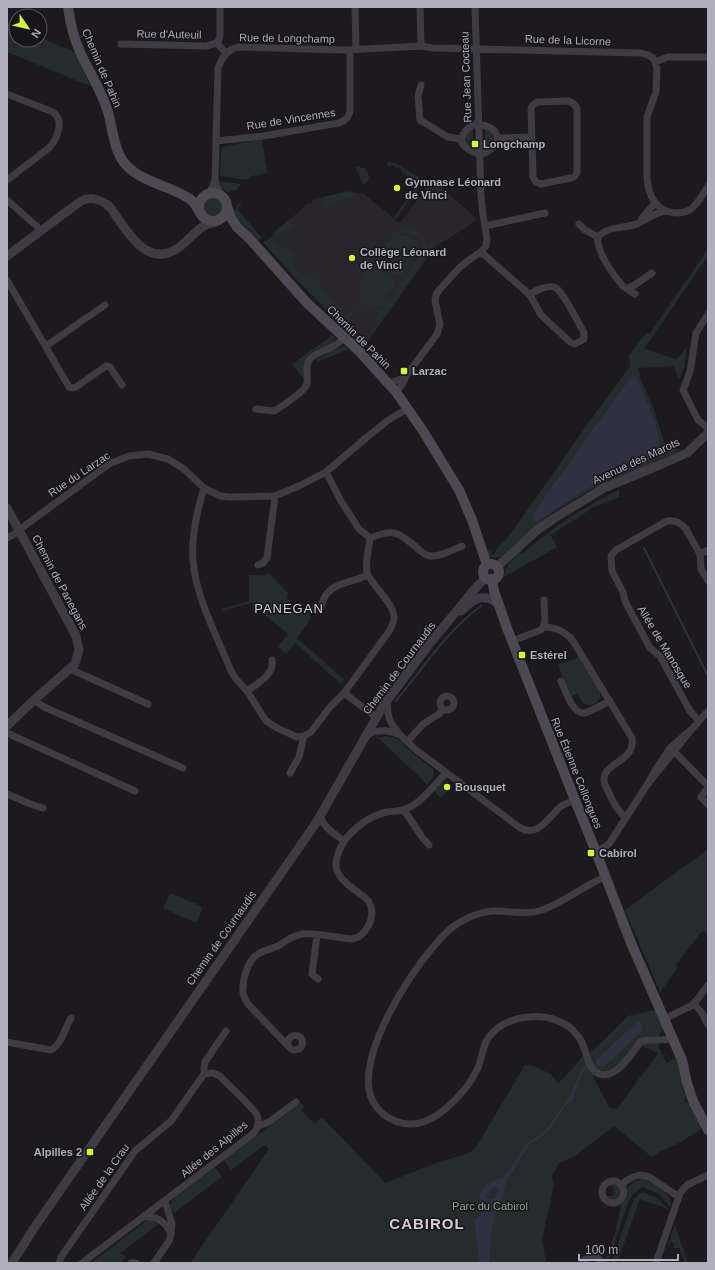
<svg xmlns="http://www.w3.org/2000/svg" width="715" height="1270" font-family="Arial,sans-serif">
  <style>
    .built { fill: #28262a }
    .green { fill: #242d2b; fill-rule: evenodd }
    .water { fill: #303042; fill-rule: evenodd }
    .lines { fill: none; stroke-linecap: round; stroke-linejoin: round }
    .stream { stroke: #303042; stroke-width: 2 }
    .minor { stroke: #3e3b42; stroke-width: 7 }
    .tertiary { stroke: #3e3b42; stroke-width: 9 }
    .secondary { stroke: #4c4952; stroke-width: 10 }
    .poi-dot { fill: #d1f739; stroke: #171518; stroke-width: 1.5 }
    .labels { text-anchor: middle; stroke-width: 3; stroke-linejoin: round; paint-order: stroke }
    .street-label { font-size: 11px; fill: #b0adbd; stroke: #171518 }
    .poi-label { font-size: 11px; font-weight: bold; fill: #b0adbd; stroke: #171518; text-anchor: start }
    .park-label { font-size: 11px; fill: #84a899; stroke: #171518 }
    .quarter-label { font-size: 13px; letter-spacing: 1px; fill: #d1ced8; stroke: #171518 }
    .district-label { font-size: 15px; font-weight: bold; letter-spacing: 1px; fill: #d1ced8; stroke: #171518 }
  </style>
  <rect width="100%" height="100%" fill="#1c1a1d"/>
  <path class="built" d="M431,181L437,184L475,217L476,221L435,247L364,347L297,280L264,243L307,204L312,203V199L352,192L364,194L400,223Z"/>
  <path class="green" d="M7,18L9,24L16,27V40H40V36L48,41L77,53L90,86L7,52Z
    M473,129L474,148C463,144 463,134 473,129Z
    M485,129L491,133L493,139L490,145L485,148Z
    M262,139L267,173L252,176L246,180L220,176L221,150L222,147Z
    M387,162L397,164L419,177L420,179V185L394,222L392,220L417,184L401,172L402,169L399,167L397,169L392,164L390,167L387,165Z
    M358,167L365,168C370,174 371,182 363,185L356,168Z
    M220,181L241,184L236,190L227,192L221,187Z
    M350,191L354,194L351,198L342,199L324,208L323,197Z
    M204 208a10 10 0 1 1 20 0a10 10 0 1 1-20 0Z
    M240,202L241,205L237,209L262,238L259,240L235,217L233,212Z
    M290,219L295,226L276,237L273,233Z
    M406,228C417,229 424,235 427,246L433,238L437,241L379,325L374,321L384,306H377L373,311L357,300L361,293L360,287V281L395,231L400,229ZM405,233C417,234 424,242 421,254L392,296L386,300L381,301L385,294L387,296L395,284L393,283L396,279L380,267L377,271L374,269L366,280L398,235L391,246L393,248L391,251L389,249L381,261L383,262L381,266L397,277L399,274L401,275L410,264L408,262L410,260L412,261L420,249L418,248L420,245L404,234L402,236L399,235Z
    M270,238L281,251L287,245L297,257L292,262L296,270L303,276L309,271L346,316L360,305L362,307L347,319L361,338L368,342L364,347L297,280L264,243Z
    M708,249V256L644,349L675,359L679,357L687,347L684,368L679,379L673,366L638,368L640,377L655,412L664,442L674,449H682L672,455L590,490L554,512L536,526L501,557L491,558L487,553L490,550L493,556L499,546L507,539L589,422L630,366L629,355L646,333H650Z
    M333,335L336,339L333,343L304,364L303,370L304,379L292,364Z
    M342,346H344L349,350H346L318,362L316,360Z
    M619,490V497L594,507L551,535L557,547L504,577L503,576L508,565L519,553L522,554C552,528 583,507 619,490Z
    M269,573L288,593L286,598L304,613L307,609L311,612L309,622L297,638L344,679L341,684L295,643L286,654L278,647L288,634L251,603L223,611L222,609L249,601V575H263Z
    M579,657C584,665 598,684 600,692C603,702 589,710 582,702C580,700 579,697 578,694L571,696L558,665Z
    M386,736L398,739L409,750L433,769C436,776 432,779 427,784L379,739H376Z
    M446,781L449,782L445,786L449,790L441,798L434,791L442,783Z
    M708,849V930L705,933L702,931L676,965L678,967L660,992L625,910Z
    M170,893L203,907L196,923L163,908Z
    M655,1010L662,1026V1031L659,1035V1047L666,1063L676,1058C681,1071 681,1085 686,1098L684,1099L686,1103H688L703,1128L679,1143L661,1151L652,1157L614,1126L575,1156L559,1163L552,1176L554,1186L542,1239L546,1263H190L269,1149L265,1145L231,1170L224,1160L301,1103L304,1107L301,1110L315,1124L322,1117L385,1183L439,1162L469,1153L476,1147L525,1065L534,1066L551,1074L558,1083L565,1077L583,1056L591,1052L628,1016ZM643,1046L658,1053L617,1109L610,1108L593,1077V1075C616,1088 631,1060 643,1046Z
    M215,1167L222,1177L174,1213L171,1208L170,1204L173,1199Z
    M642,1179C648,1180 666,1192 669,1197C671,1200 671,1203 671,1207L657,1193L642,1187L633,1194L628,1202L608,1263L605,1261L615,1233L621,1205L626,1200L628,1196V1187L634,1181Z
    M612,1184L618,1185L621,1191L620,1197L614,1200L608,1199L606,1196H613L614,1188L609,1185Z
    M642,1192L656,1197L670,1210L640,1199L617,1263H611L632,1204L636,1197Z
    M146,1221H153L159,1224L120,1253L126,1256L122,1263H91Z
    M675,1225L688,1263H685L679,1248H674L673,1247L674,1243L671,1242L669,1245H668Z"/>
  <path class="water" d="M633,375H635L636,377C643,396 660,425 659,444C659,451 651,460 645,464C624,473 603,480 583,491C566,501 552,513 536,522L533,520L532,516L540,504L617,396Z
    M639,1022L642,1024L643,1027L642,1031L605,1066L601,1067L597,1065L596,1062L597,1059L636,1023Z
    M586,1064L588,1068L586,1069L581,1075L575,1095L573,1099L564,1107L551,1128L543,1136L530,1144L507,1180L501,1201L495,1214L492,1229L489,1263H480L476,1238L475,1220L476,1218L481,1215C478,1202 478,1187 492,1181C497,1179 500,1180 504,1177L527,1143L539,1136L545,1131L563,1106L569,1098L579,1075ZM494,1186L501,1189C500,1196 493,1201 487,1198L486,1196Z"/>
  <g class="lines">
    <path class="stream" d="M644,548L708,676
      M396,701C423,668 447,631 481,606
      M496,1197L501,1187"/>
    <path class="minor" d="M355,7L356,49
      M420,7L421,46
      M217,43L220,37V7
      M121,44L206,46L217,43L226,53
      M655,62L668,57H708
      M421,85L418,96L420,120L448,137L461,139
      M7,94L53,112C65,121 57,139 49,148L7,180
      M569,101L574,104L577,108V173L574,177L571,178L541,184L536,182L533,177L531,108L533,105L537,102Z
      M474,124C482,124 496,127 497,137C499,144 488,153 481,154C477,154 470,151 467,148C455,140 466,129 474,124Z
      M498,138L531,137
      M216,141L263,136L339,123C345,121 349,117 350,111V50
      M215,179L218,68C222,58 227,49 239,47L346,50L421,46L433,48L641,53L648,55L653,58L655,62L657,68L656,92L647,117V178C648,195 656,212 676,213C681,213 687,212 691,209C698,204 703,194 708,186
      M215,179L217,187L222,196
      M207,195L212,188L215,180
      M7,200L41,230
      M642,218L655,203
      M579,224L585,230L598,237
      M485,226L545,213
      M481,252L530,295L541,315L570,342L575,344L584,339V333C579,324 564,293 556,288C550,284 535,290 530,295
      M7,280L69,387L73,388L76,387L106,366L110,367L122,385
      M627,288L633,286L652,273
      M635,294C633,293 623,287 622,285C614,276 595,249 598,237C606,227 622,228 634,225C645,221 654,212 667,211
      M708,314L696,333L690,372L683,390L698,420L708,428
      M46,346L105,305
      M389,384C394,380 400,381 406,377
      M396,392L402,385L406,376L437,334L440,325L435,301L436,295L440,289L460,267L469,260L481,252L486,246L487,238L483,215L481,196L475,7
      M256,409L274,411C280,408 304,391 306,386C310,377 303,368 310,359C319,350 335,350 344,337
      M326,472L341,501L359,529L370,538
      M204,488C197,511 191,537 193,561C196,598 217,636 231,671L236,679L247,691L266,721L277,728L297,737L304,736L311,732L330,707L344,693L390,630C392,626 394,622 394,618C394,604 375,588 368,575C364,567 369,547 370,538
      M7,538L13,535L23,527L109,464L129,456L148,454L168,459L184,469L204,488L220,496L230,497L275,496L299,486L326,472L366,438L387,421L407,409
      M370,538C394,528 398,532 417,548C421,551 424,555 430,556C440,557 452,550 462,546
      M700,554L708,550
      M258,565L263,563L267,558L275,496
      M321,607C326,582 348,584 368,575
      M543,627L545,621L544,600
      M512,641L541,630L543,627C556,627 565,631 573,641L632,738C636,762 603,762 604,780C604,785 608,790 610,795C614,805 618,811 626,818
      M70,669L148,704
      M561,681C565,689 572,714 584,713C591,712 603,704 610,701
      M247,691C257,684 275,674 272,660
      M344,693L376,717
      M440 703a7 7 0 1 1 14 0a7 7 0 1 1-14 0Z
      M34,700L44,707L183,768
      M699,721L690,711L660,656L650,648L625,601L623,592L612,571L611,556L616,550L667,521C674,520 681,523 686,529L700,554L701,569L708,581
      M692,729L670,748L656,769L647,785L692,729L708,711
      M7,733L135,791
      M400,735L415,749L519,827C537,839 548,818 560,807C564,804 570,802 575,800
      M365,736C376,729 389,730 400,735C390,723 386,716 388,700
      M407,742L423,724L439,714L443,709
      M672,749L708,786
      M290,773L299,757L304,736
      M708,788L701,797L708,805
      M7,794L33,805L43,808
      M404,810L422,837L429,845
      M344,841C356,826 369,816 387,812C394,811 402,811 408,808C423,801 434,785 446,773
      M596,852L609,844L647,785
      M605,877C582,886 563,904 539,911C525,915 510,911 495,911C481,911 466,918 454,926C446,931 440,940 433,947C407,978 363,1047 369,1089C370,1098 376,1108 383,1114C391,1120 400,1124 410,1124C436,1125 466,1092 477,1070C481,1062 482,1051 486,1042C493,1027 512,1018 529,1017C547,1015 567,1021 578,1036C585,1045 586,1057 591,1067C593,1070 596,1072 599,1074C616,1080 632,1053 640,1042C648,1038 662,1042 673,1038
      M317,935L312,974L318,979
      M694,1004L702,1013L708,1025
      M664,1019L691,1006L697,1000L708,985
      M7,1042L51,1050C61,1045 65,1028 71,1018
      M288,1045V1040L292,1036C299,1034 304,1038 302,1046L299,1049L294,1050L291,1049L248,1004C246,1001 244,998 243,993C242,981 247,961 258,954C264,950 271,949 278,946C286,941 293,935 303,934C314,932 339,938 352,939C366,937 377,916 369,902C366,897 360,894 355,890C333,875 331,864 344,841C335,834 324,828 320,816
      M204,1074V1067L205,1062L226,1031
      M258,1126L269,1122L296,1102
      M602 1192a11 11 0 1 1 22 0a11 11 0 1 1-22 0Z
      M621,1185C629,1178 638,1172 649,1177L679,1197
      M145,1217C157,1216 166,1222 171,1234L172,1224L165,1201
      M59,1263L61,1257L135,1151L171,1121L204,1074L213,1073L220,1076C227,1084 253,1107 257,1115C259,1121 258,1128 254,1133L82,1263
      M131,1263H136
      M154,1263L169,1241L171,1234
      M582,1263L584,1260L590,1256L598,1258L602,1263
      M656,1263L680,1193L687,1185L708,1175"/>
    <path class="tertiary" d="M7,256L81,201C91,196 102,200 110,207C125,228 146,270 178,248C187,242 196,230 204,226C208,224 212,223 216,222
      M7,508L76,636L79,650L75,664L34,700L7,726
      M497,567L536,531L553,519L604,488L662,464L687,453L708,433
      M461,611C473,600 482,592 497,603
      M12,1263L34,1228L316,823L383,706L427,647L473,591L485,578"/>
    <path class="secondary" d="M68,7C70,23 74,39 81,54C90,74 102,91 108,112C113,130 114,153 127,166C144,183 171,186 190,199L195,204L200,213
      M199 207a14 14 0 1 1 28 0a14 14 0 1 1-28 0Z
      M228,209L231,218L237,227L249,238L307,303L358,350L396,392L423,431L459,490L472,520L487,565
      M483 572a8 8 0 1 1 16 0a8 8 0 1 1-16 0Z
      M492,579L494,591L507,628L575,800L596,852L631,943L682,1060L687,1083L693,1101L708,1130"/>
  </g>
  <g class="poi-dot">
    <rect x="471" y="140" width="8" height="8" rx="2"/>
    <circle cx="397" cy="188" r="4"/>
    <circle cx="352" cy="258" r="4"/>
    <rect x="400" y="367" width="8" height="8" rx="2"/>
    <rect x="518" y="651" width="8" height="8" rx="2"/>
    <circle cx="447" cy="787" r="4"/>
    <rect x="587" y="849" width="8" height="8" rx="2"/>
    <rect x="86" y="1148" width="8" height="8" rx="2"/>
  </g>
  <g class="labels">
    <g class="street-label">
      <text transform="translate(169 34) rotate(1)" y="4">Rue d'Auteuil</text>
      <text transform="translate(287 38) rotate(1)" y="4">Rue de Longchamp</text>
      <text transform="translate(568 40) rotate(2)" y="4">Rue de la Licorne</text>
      <text transform="translate(102 68) rotate(67)" y="4">Chemin de Pahin</text>
      <text transform="translate(466 77) rotate(-92)" y="4">Rue Jean Cocteau</text>
      <text transform="translate(291 119) rotate(-9)" y="4">Rue de Vincennes</text>
      <text transform="translate(359 337) rotate(45)" y="4">Chemin de Pahin</text>
      <text transform="translate(636 461) rotate(-25)" y="4">Avenue des Marots</text>
      <text transform="translate(79 474) rotate(-34)" y="4">Rue du Larzac</text>
      <text transform="translate(60 582) rotate(62)" y="4">Chemin de Panegans</text>
      <text transform="translate(665 647) rotate(59)" y="4">Allée de Manosque</text>
      <text transform="translate(399 668) rotate(-53)" y="4">Chemin de Cournaudis</text>
      <text transform="translate(577 773) rotate(68)" y="4">Rue Étienne Collongues</text>
      <text transform="translate(221 938) rotate(-55)" y="4">Chemin de Cournaudis</text>
      <text transform="translate(214 1149) rotate(-39)" y="4">Allée des Alpilles</text>
      <text transform="translate(104 1177) rotate(-55)" y="4">Allée de la Crau</text>
    </g>
    <g class="poi-label">
      <text x="483" y="148">Longchamp</text>
      <text x="405" y="186">Gymnase Léonard<tspan x="405" dy="13">de Vinci</tspan></text>
      <text x="360" y="256">Collège Léonard<tspan x="360" dy="13">de Vinci</tspan></text>
      <text x="412" y="375">Larzac</text>
      <text x="530" y="659">Estérel</text>
      <text x="455" y="791">Bousquet</text>
      <text x="599" y="857">Cabirol</text>
      <text x="82" y="1156" text-anchor="end">Alpilles 2</text>
    </g>
    <g class="park-label">
      <text x="490" y="1210">Parc du Cabirol</text>
    </g>
    <g class="quarter-label">
      <text x="289" y="613">PANEGAN</text>
    </g>
    <g class="district-label">
      <text x="427" y="1229">CABIROL</text>
    </g>
  </g>
  <rect width="715" height="1270" fill="none" stroke="#b0adbd" stroke-width="16"/>
  <g transform="translate(28 28) rotate(124)"><circle r="19" fill="#171518" stroke="#54525a"/>
  <path d="M0-3L7 15L0 10L-7 15Z" fill="#d1f739"/>
  <text y="-6" font-size="11" font-weight="bold" text-anchor="middle" fill="#b0adbd">N</text>
  </g>
  <path d="M579 1254v6h99v-6" fill="none" stroke="#b0adbd" stroke-width="2"/>
  <text x="585" y="1254" font-size="12" fill="#b0adbd" stroke="#171518" stroke-width="3" paint-order="stroke">100 m</text>
</svg>
